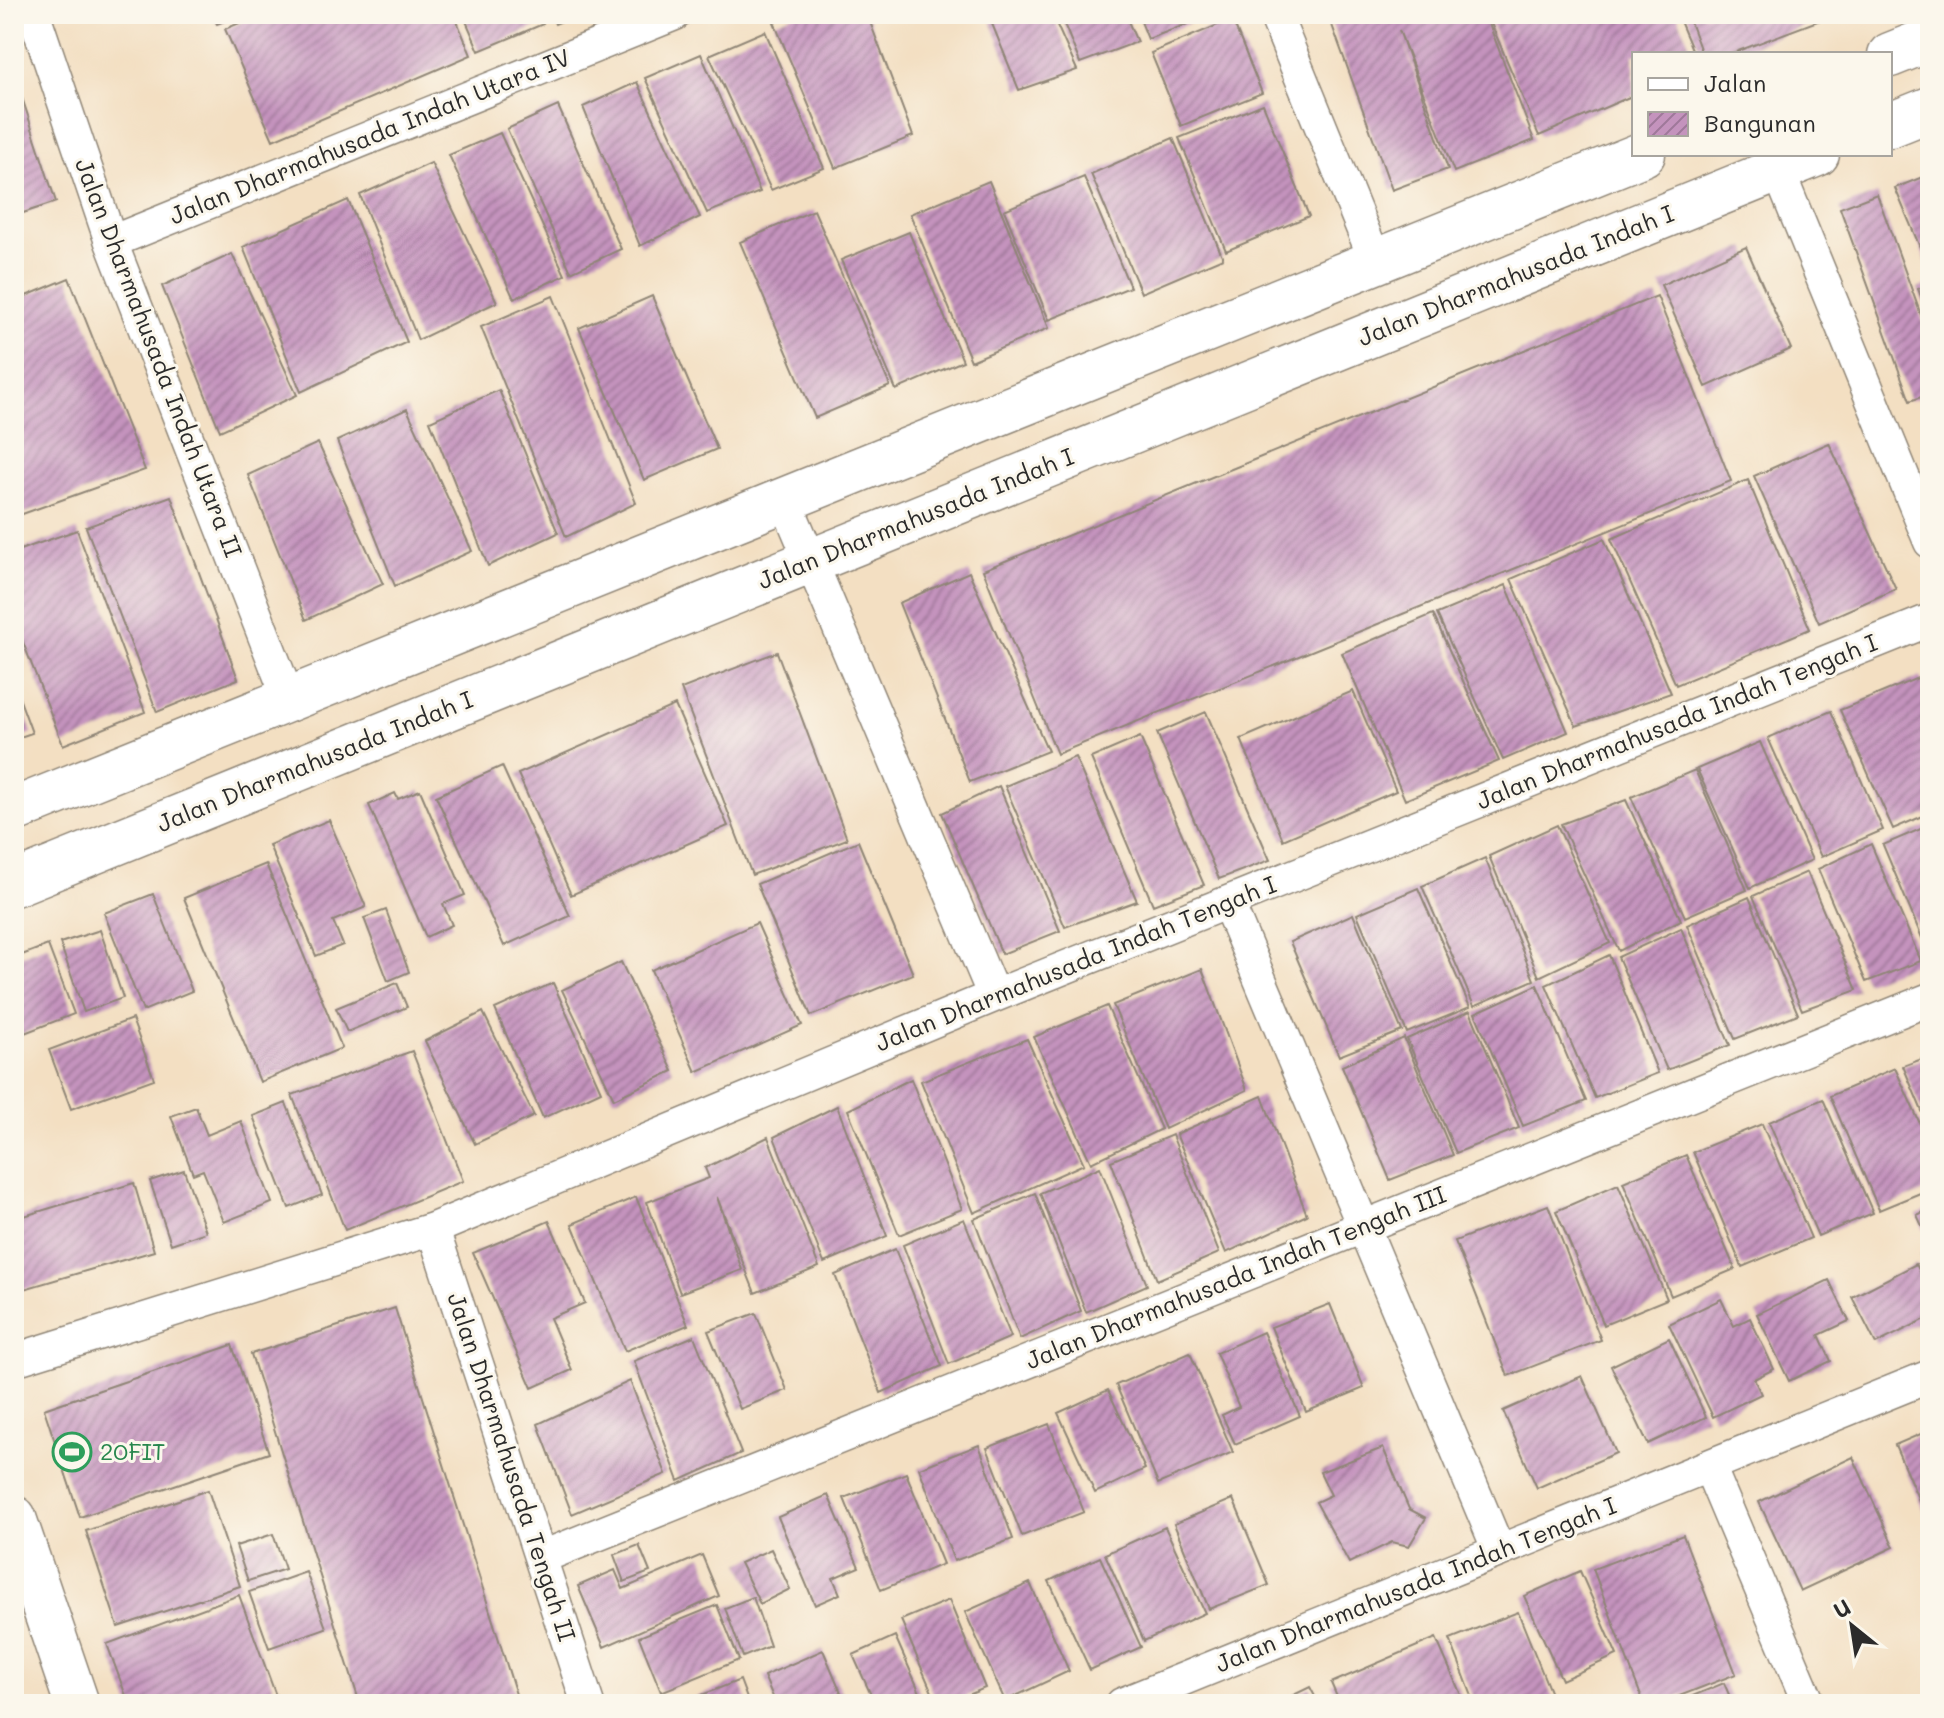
<svg xmlns="http://www.w3.org/2000/svg" width="1944" height="1718" font-family="Mali,sans-serif">
  <style>
    .building { fill: url(#building-hatch) }
    .lines { fill: none; stroke-linecap: round; stroke-linejoin: round }
    .street-casing { stroke: #8f8576; stroke-width: 35 }
    .secondary-casing { stroke: #8f8576; stroke-width: 47 }
    .primary-casing { stroke: #8f8576; stroke-width: 47 }
    .street { stroke: #fff; stroke-width: 32 }
    .secondary { stroke: #fff; stroke-width: 44 }
    .primary { stroke: #fff; stroke-width: 44 }
    .labels { text-anchor: middle; stroke-width: 6; stroke-linejoin: round; paint-order: stroke }
    .street-label { font-size: 24px; fill: #2b2b2b; stroke: #fbf7ec }
    .leisure-label { font-size: 24px; fill: #27864d; stroke: #fbf7ec; text-anchor: start }
  </style>
  <defs>
    <pattern id="building-hatch" width="6" height="6" patternUnits="userSpaceOnUse" patternTransform="scale(2)"><rect width="6" height="6" fill="#c493bd"/><path d="M-1 1l2-2M0 6l6-6M5 7l2-2" fill="none" stroke="#9f789a"/></pattern>
  </defs>
  <rect width="100%" height="100%" fill="#fbf7ec"/>
  <filter id="ink" filterUnits="userSpaceOnUse"><feTurbulence type="fractalNoise" baseFrequency=".0125" numOctaves="2"/><feDisplacementMap in="SourceGraphic" scale="16" xChannelSelector="R" yChannelSelector="G"/><feConvolveMatrix kernelMatrix="1 2 1 2 8 2 1 2 1" color-interpolation-filters="sRGB"/></filter>
  <filter id="wash" filterUnits="userSpaceOnUse"><feTurbulence type="fractalNoise" baseFrequency=".006" numOctaves="4" result="noise"/><feDisplacementMap in="SourceGraphic" scale="32" xChannelSelector="R" yChannelSelector="G"/><feGaussianBlur stdDeviation="1.8" result="paint"/><feColorMatrix in="noise" values="0 0 0 0 0 0 0 0 0 0 0 0 0 0 0 0 0 1.4 0 .05"/><feComposite in="paint" operator="in"/></filter>
  <g filter="url(#wash)">
    <rect width="100%" height="100%" fill="#f3dfc2"/>
    <g id="blocks">
      <path class="building" d="M212,14H242L217,24Z
        M261,14H454L471,55L273,140L225,29Z
        M463,14H539L543,24L479,51Z
        M551,14H579L555,24Z
        M796,14H867L913,136L835,168L774,22Z
        M988,14H1052L1077,70L1019,90Z
        M1060,14H1125L1137,42L1080,63Z
        M1138,14H1214L1148,39Z
        M1328,14H1485L1534,140L1454,172L1399,30L1448,169L1392,190Z
        M1487,14H1677L1694,54H1634V95L1539,136Z
        M1687,14H1836L1730,54H1702Z
        M1232,19L1262,93L1181,126L1151,53Z
        M765,31L824,168L771,190L709,55Z
        M701,54L760,192L707,213L645,78Z
        M14,73L56,202L14,216Z
        M637,82L700,217L640,246L583,107Z
        M1263,104L1309,216L1226,251L1179,138Z
        M558,106L621,249L571,272L507,129Z
        M500,133L565,275L514,299L449,155Z
        M1173,138L1223,258L1141,293L1091,174Z
        M431,163L497,302L418,340L360,195Z
        M1930,174V271L1895,188Z
        M1084,177L1130,287L1049,320L1004,210Z
        M989,181L1049,328L971,361L910,214Z
        M1877,194L1930,340V394L1910,401L1840,208Z
        M348,200L407,342L301,392L243,247Z
        M814,210L890,386L815,418L740,242Z
        M909,232L963,361L896,390L841,260Z
        M1746,247L1791,349L1706,387L1661,285Z
        M232,254L297,395L220,431L162,286Z
        M69,278L145,470L14,517V301Z
        M1930,283V318L1918,289Z
        M553,296L636,503L566,537L481,327Z
        M652,296L717,449L644,480L579,328Z
        M1657,296L1731,481L1057,754L983,570Z
        M499,390L558,533L488,566L430,421Z
        M407,409L472,551L395,586L337,441Z
        M318,443L383,584L306,620L248,475Z
        M1829,443L1896,589L1819,623L1754,476Z
        M1748,480L1810,629L1676,685L1611,539Z
        M171,496L238,679L157,712L86,527Z
        M77,530L145,712L63,745L14,619V552Z
        M1604,539L1671,693L1576,726L1511,579Z
        M969,572L1048,751L970,782L899,603Z
        M1506,585L1568,732L1503,760L1437,614Z
        M1433,614L1499,761L1405,800L1342,653Z
        M777,652L847,839L752,875L681,689Z
        M1920,677L1930,700V813L1893,829L1840,710Z
        M14,684L32,733L14,739Z
        M1353,691L1396,791L1283,840L1241,739Z
        M675,705L728,826L571,895L518,774Z
        M1831,711L1883,830L1821,857L1768,738Z
        M1206,712L1270,860L1219,879L1157,733Z
        M1140,737L1204,885L1153,905L1091,758Z
        M1760,742L1812,860L1750,888L1697,769Z
        M1075,757L1137,901L1065,927L1005,786Z
        M502,766L570,916L504,946L436,796Z
        M1695,770L1747,890L1685,917L1631,797Z
        M999,786L1060,931L1002,954L942,813Z
        M420,790L465,895L443,904L452,925L426,937L369,805L395,793L398,799Z
        M1626,800L1681,920L1619,951L1561,824Z
        M329,820L366,907L333,921L343,945L316,956L269,845Z
        M1557,825L1610,943L1539,977L1489,856Z
        M1930,825V957L1883,845Z
        M858,841L913,974L811,1016L757,884Z
        M1871,844L1921,961L1866,982L1818,869Z
        M1485,858L1534,980L1474,1006L1422,886Z
        M266,864L342,1048L260,1082L184,898Z
        M1807,872L1857,990L1802,1010L1753,896Z
        M1418,888L1470,1007L1407,1033L1357,914Z
        M153,894L192,991L143,1011L104,913Z
        M1749,897L1798,1014L1735,1039L1687,925Z
        M386,910L409,972L388,981L364,918Z
        M1353,914L1402,1031L1339,1056L1290,942Z
        M757,923L802,1025L696,1072L651,970Z
        M1681,928L1730,1045L1667,1070L1618,957Z
        M100,930L123,998L84,1012L60,943Z
        M48,945L74,1014L14,1037V958Z
        M1609,955L1658,1073L1595,1098L1546,985Z
        M621,962L673,1071L614,1099L562,990Z
        M1202,969L1247,1090L1165,1129L1113,1005Z
        M397,983L407,1007L347,1032L336,1008Z
        M553,983L601,1091L543,1118L495,1009Z
        M1537,985L1586,1101L1523,1126L1475,1013Z
        M1107,1006L1161,1129L1091,1163L1034,1037Z
        M1470,1011L1519,1128L1456,1153L1407,1039Z
        M483,1012L534,1116L475,1144L425,1041Z
        M132,1019L154,1079L71,1109L49,1050Z
        M1404,1038L1453,1155L1390,1180L1342,1066Z
        M1027,1039L1084,1164L974,1213L921,1081Z
        M412,1051L463,1181L345,1230L292,1095Z
        M1930,1056V1130L1903,1066Z
        M1895,1068L1930,1146V1189L1879,1210L1830,1096Z
        M911,1079L962,1209L899,1235L848,1110Z
        M1262,1096L1307,1215L1226,1253L1176,1134Z
        M1823,1099L1873,1213L1818,1236L1769,1122Z
        M286,1103L322,1195L289,1208L253,1116Z
        M837,1106L887,1236L824,1263L774,1137Z
        M196,1107L207,1135L241,1121L272,1203L224,1222L203,1170L193,1174L171,1116Z
        M1762,1124L1811,1238L1742,1267L1693,1152Z
        M1172,1135L1219,1253L1157,1280L1111,1161Z
        M768,1137L819,1267L755,1293L717,1197L742,1270L680,1293L647,1202L709,1178L705,1168Z
        M1686,1155L1735,1269L1671,1296L1623,1182Z
        M1100,1167L1147,1285L1086,1312L1040,1193Z
        M184,1170L206,1232L171,1244L150,1181Z
        M134,1183L154,1251L14,1292V1219Z
        M1618,1184L1667,1299L1604,1325L1556,1211Z
        M1035,1193L1081,1311L1020,1339L974,1219Z
        M636,1197L688,1325L625,1351L572,1224Z
        M1548,1205L1601,1340L1508,1376L1455,1241Z
        M1930,1209V1243L1917,1215Z
        M964,1219L1011,1337L949,1364L903,1245Z
        M549,1221L585,1303L550,1318L572,1370L532,1388L473,1253Z
        M895,1249L942,1366L881,1393L835,1275Z
        M1930,1250V1276L1920,1255Z
        M1916,1264L1930,1292V1317L1876,1344L1852,1297Z
        M1829,1280L1849,1321L1819,1335L1831,1361L1789,1381L1757,1314Z
        M1721,1299L1734,1326L1750,1318L1774,1369L1754,1379L1761,1394L1713,1417L1669,1324Z
        M1330,1304L1364,1388L1306,1412L1271,1327Z
        M395,1308L483,1589L519,1704H360L338,1634L251,1354Z
        M756,1313L787,1390L740,1409L708,1331Z
        M1263,1332L1300,1416L1235,1444L1222,1415L1239,1407L1216,1353Z
        M694,1336L741,1453L679,1481L634,1361Z
        M1669,1338L1706,1417L1648,1444L1611,1366Z
        M232,1345L269,1453L80,1517L44,1409Z
        M1190,1353L1233,1452L1158,1484L1116,1385Z
        M1582,1376L1616,1453L1537,1488L1503,1411Z
        M630,1381L666,1474L572,1514L538,1424Z
        M1108,1390L1145,1469L1095,1493L1058,1413Z
        M1049,1424L1084,1512L1022,1536L987,1448Z
        M1930,1430V1526L1895,1445Z
        M979,1445L1013,1539L954,1561L919,1468Z
        M1383,1448L1409,1509L1426,1518L1409,1546L1392,1542L1349,1563L1316,1502L1331,1495L1320,1472Z
        M1853,1457L1894,1547L1800,1591L1759,1502Z
        M906,1473L943,1564L881,1590L844,1498Z
        M208,1490L240,1586L118,1627L86,1531Z
        M828,1495L859,1567L833,1578L840,1594L815,1605L778,1517Z
        M1233,1499L1269,1585L1209,1609L1174,1524Z
        M1165,1527L1205,1613L1144,1641L1105,1554Z
        M273,1534L285,1569L248,1581L236,1546Z
        M1683,1535L1736,1674L1659,1704H1644L1593,1569Z
        M639,1545L650,1572L624,1582L614,1555Z
        M771,1549L790,1589L760,1604L740,1563Z
        M702,1555L719,1596L604,1647L578,1586L615,1570L623,1589Z
        M1100,1557L1141,1647L1090,1670L1049,1581Z
        M1580,1571L1617,1655L1562,1680L1524,1596Z
        M306,1572L326,1628L269,1648L249,1592Z
        M1030,1583L1069,1671L1005,1701L965,1612Z
        M239,1595L279,1704H129L107,1644Z
        M753,1597L770,1646L743,1657L725,1608Z
        M949,1600L985,1688L947,1704H937L901,1620Z
        M717,1605L739,1660L661,1692L639,1637Z
        M1518,1612L1555,1704H1475L1450,1639Z
        M895,1636L925,1704H875L853,1655Z
        M1436,1638L1465,1704H1340L1331,1683Z
        M823,1650L846,1704H776L764,1676Z
        M740,1680L749,1704H679Z
        M1724,1683L1733,1704H1679L1678,1702Z
        M1310,1687L1319,1704H1275Z"/>
    </g>
  </g>
  <g filter="url(#ink)">
    <use href="#blocks" fill-opacity="0" stroke="#8f8576" stroke-width="2"/>
    <g class="lines">
      <g class="street-casing">
        <path id="street" d="M34,14L111,242L289,700
          M1275,14L1376,262
          M1778,170L1930,542
          M111,242L675,14
          M785,500L994,996
          M1228,903L1499,1551
          M433,1229L588,1704
          M14,1360L433,1229L994,996L1930,620
          M1709,1466L1809,1704
          M542,1557L1930,999
          M1122,1704L1930,1376"/>
      </g>
      <g class="secondary-casing">
        <path id="secondary" d="M1890,55L1930,39
          M1890,125L1930,109
          M14,810L1643,154
          M14,884L1817,154"/>
      </g>
      <g class="primary-casing">
        <path id="primary" d="M14,1518L77,1704"/>
      </g>
      <use href="#street" class="street"/>
      <use href="#secondary" class="secondary"/>
      <use href="#primary" class="primary"/>
    </g>
  </g>
  <defs>
    <g id="stadium-ring" transform="scale(2)"><circle r="9.5" fill="#fbf7ec" stroke="#2e9e5b" stroke-width="1.5"/><path d="M0-5a6.5 5 0 1 0 0 10a6.5 5 0 1 0 0-10ZM-3.5-1.8h7v3.6h-7Z" fill="#2e9e5b"/></g>
  </defs>
  <g fill-rule="evenodd">
    <use href="#stadium-ring" x="72" y="1452"/>
  </g>
  <g class="labels">
    <g class="street-label">
      <text transform="translate(370 137) rotate(-22)" y="8">Jalan Dharmahusada Indah Utara IV</text>
      <text transform="translate(1516 276) rotate(-22)" y="8">Jalan Dharmahusada Indah I</text>
      <text transform="translate(158 358) rotate(69)" y="8">Jalan Dharmahusada Indah Utara II</text>
      <text transform="translate(916 519) rotate(-22)" y="8">Jalan Dharmahusada Indah I</text>
      <text transform="translate(1677 722) rotate(-22)" y="8">Jalan Dharmahusada Indah Tengah I</text>
      <text transform="translate(315 762) rotate(-22)" y="8">Jalan Dharmahusada Indah I</text>
      <text transform="translate(1076 964) rotate(-22)" y="8">Jalan Dharmahusada Indah Tengah I</text>
      <text transform="translate(1236 1278) rotate(-22)" y="8">Jalan Dharmahusada Indah Tengah III</text>
      <text transform="translate(511 1467) rotate(72)" y="8">Jalan Dharmahusada Tengah II</text>
      <text transform="translate(1416 1585) rotate(-22)" y="8">Jalan Dharmahusada Indah Tengah I</text>
    </g>
    <g class="leisure-label">
      <text x="100" y="1460">20FIT</text>
    </g>
  </g>
  <rect width="1944" height="1718" fill="none" stroke="#fbf7ec" stroke-width="48"/>
  <rect x="1632" y="52" width="260" height="104" fill="#fbf7ec" stroke="#a8a59f" stroke-width="2"/>
  <rect x="1648" y="78" width="40" height="12" fill="#ffffff" stroke="#a8a59f" stroke-width="2"/>
  <text x="1704" y="92" font-size="24" fill="#2b2b2b">Jalan</text>
  <rect x="1648" y="112" width="40" height="24" fill="url(#building-hatch)" stroke="#a8a59f" stroke-width="2"/>
  <text x="1704" y="132" font-size="24" fill="#2b2b2b">Bangunan</text>
  <g transform="translate(1852 1626) rotate(330)" stroke="#fbf7ec" stroke-width="6" paint-order="stroke">
  <path d="M0-6L14 30L0 20L-14 30Z" fill="#2b2b2b"/>
  <text y="-12" font-size="22" font-weight="bold" text-anchor="middle" fill="#2b2b2b">U</text>
  </g>
</svg>
